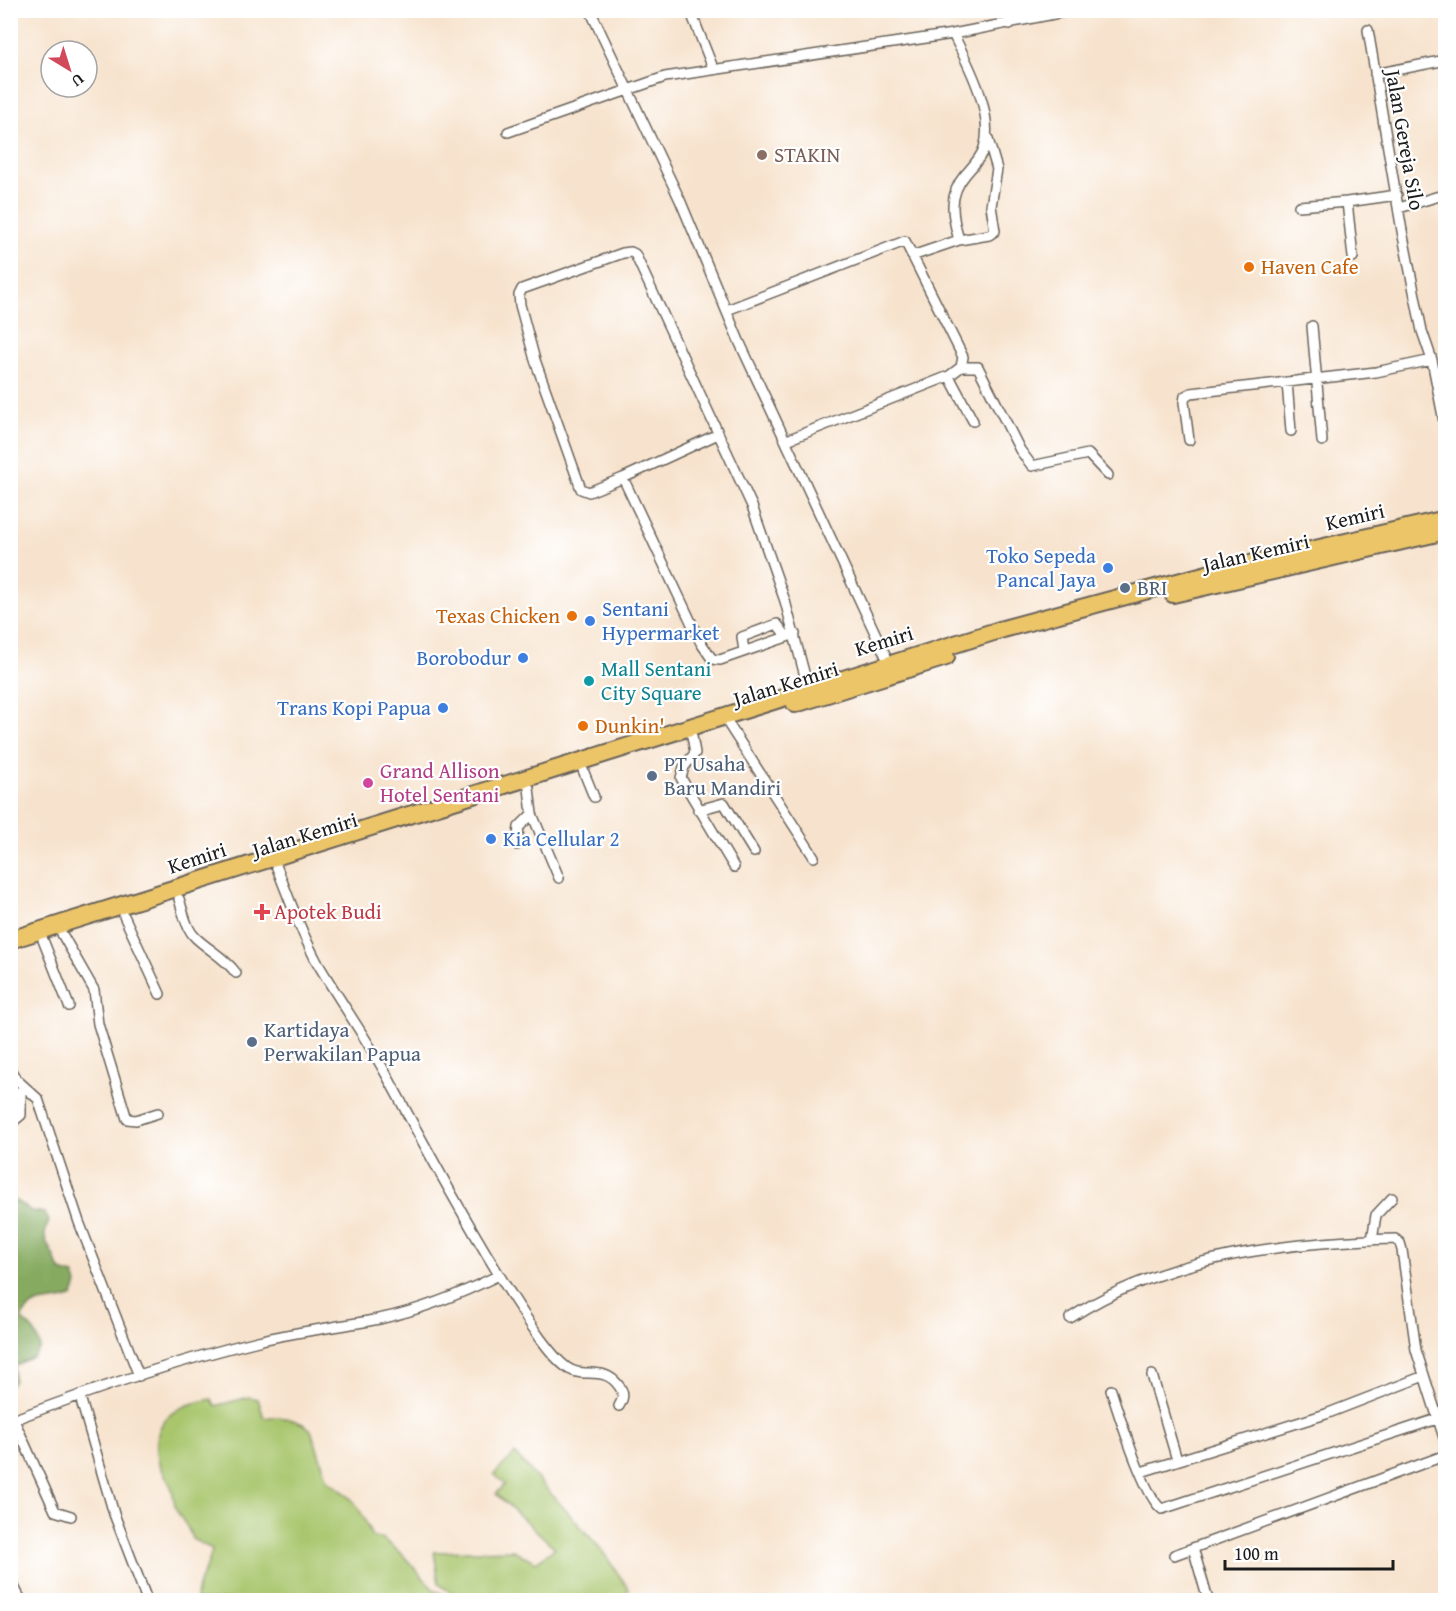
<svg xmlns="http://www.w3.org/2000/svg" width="1456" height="1611" font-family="'Gentium Book Plus',serif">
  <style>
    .green { fill: #a9c66d; stroke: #627144; stroke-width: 1.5 }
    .forest { fill: #86ab60; stroke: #51643e; stroke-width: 1.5 }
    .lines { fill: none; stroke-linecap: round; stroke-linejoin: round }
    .street-casing { stroke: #69625a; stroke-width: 12 }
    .highway-casing { stroke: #69625a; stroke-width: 20 }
    .street { stroke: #fff; stroke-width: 9 }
    .highway { stroke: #ecc569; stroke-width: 16 }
    .education-dot { fill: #8d6e63; stroke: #fff; stroke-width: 2 }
    .food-dot { fill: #e8710a; stroke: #fff; stroke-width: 2 }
    .shop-dot { fill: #3f7fe0; stroke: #fff; stroke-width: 2 }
    .service-dot { fill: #5c6f8a; stroke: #fff; stroke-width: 2 }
    .culture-dot { fill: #0f9aa8; stroke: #fff; stroke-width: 2 }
    .hotel-dot { fill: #d1479c; stroke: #fff; stroke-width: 2 }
    .health-dot { fill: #e0444e; stroke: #fff; stroke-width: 2 }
    .labels { text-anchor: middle; stroke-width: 4.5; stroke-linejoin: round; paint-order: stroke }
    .street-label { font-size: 21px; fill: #1c1c1c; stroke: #fff }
    .education-label { font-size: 21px; fill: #785e54; stroke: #fff; text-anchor: start }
    .food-label { font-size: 21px; fill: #c56008; stroke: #fff; text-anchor: start }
    .shop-label { font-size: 21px; fill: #366cbe; stroke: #fff; text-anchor: end }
    .service-label { font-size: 21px; fill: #4e5e75; stroke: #fff; text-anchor: start }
    .culture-label { font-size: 21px; fill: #0d838f; stroke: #fff; text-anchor: start }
    .hotel-label { font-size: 21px; fill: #b23c85; stroke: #fff; text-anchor: start }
    .health-label { font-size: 21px; fill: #be3a42; stroke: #fff; text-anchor: start }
  </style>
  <rect width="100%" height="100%" fill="#fff"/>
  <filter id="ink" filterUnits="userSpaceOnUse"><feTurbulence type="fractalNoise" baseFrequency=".0167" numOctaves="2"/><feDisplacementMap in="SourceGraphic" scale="12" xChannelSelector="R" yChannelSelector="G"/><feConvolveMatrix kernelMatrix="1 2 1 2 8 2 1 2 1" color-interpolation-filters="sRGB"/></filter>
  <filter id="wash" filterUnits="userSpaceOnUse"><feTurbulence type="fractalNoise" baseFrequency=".008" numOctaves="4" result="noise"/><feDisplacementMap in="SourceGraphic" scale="24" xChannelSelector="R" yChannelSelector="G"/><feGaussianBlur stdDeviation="1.35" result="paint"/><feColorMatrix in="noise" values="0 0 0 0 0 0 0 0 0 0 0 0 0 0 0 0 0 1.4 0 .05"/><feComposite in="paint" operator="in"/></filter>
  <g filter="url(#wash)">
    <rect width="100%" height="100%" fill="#f7e3cd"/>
    <path class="green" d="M249,1397L258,1399L264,1418C279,1415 299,1419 311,1430L328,1481C355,1498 360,1507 372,1537L382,1538L403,1555L434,1590L455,1600H196C196,1578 210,1568 212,1549L192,1539C188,1524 183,1523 177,1511C173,1503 174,1492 170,1484C166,1475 160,1469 158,1459C150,1417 178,1405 212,1399L215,1406Z
      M515,1454L600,1548L629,1589L620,1600H461L439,1584L434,1552L513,1550L536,1562L555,1548L496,1494L505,1484L494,1474Z"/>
    <path class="forest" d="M11,1198L31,1211L45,1213L49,1221C42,1239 45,1238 52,1253C59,1267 57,1272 74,1275L77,1284L73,1296C53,1306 33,1295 21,1319C32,1328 38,1333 40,1348L33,1357L14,1366V1381L11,1385Z"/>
  </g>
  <g filter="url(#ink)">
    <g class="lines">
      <g class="street-casing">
        <path id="street" d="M590,10L680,200L739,341L889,663
          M690,10L713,68
          M1006,10L1010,24
          M1368,30L1402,231L1422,331L1432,360L1446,432
          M1375,74L1446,60
          M508,132L665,77L953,34L1074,10
          M1299,206L1347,202
          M1399,208L1446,194
          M959,240L989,235L995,231L991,206L997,169L987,136
          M912,256L959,240C952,216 948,195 965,175C972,167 981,158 984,148C995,114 968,64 953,34
          M1353,257L1347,202L1397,195
          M727,310L905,241L963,357L961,367L949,376L787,440
          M1312,326L1322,441
          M961,367H978L1020,450L1032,466L1088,454L1108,475
          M949,376L973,421
          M1287,382L1291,431
          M718,434L623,478L589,492L581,489L535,360L520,305L519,295L522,289L623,253L631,252L635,254L752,506L785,601L809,691
          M1189,440L1184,402L1185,396L1191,393L1376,372L1432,360
          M623,478L701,643L712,659L720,660L795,634
          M744,651L742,637L777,624L787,637
          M729,725L814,857
          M692,736L695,753L684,767L681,778L734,867
          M583,770L594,797
          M529,788L532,814L559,878
          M698,810L724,803L754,852
          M517,845L519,827L532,814
          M273,858C287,892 299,929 317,962C339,1000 365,1036 386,1074C427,1150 468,1226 514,1299C527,1319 548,1353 566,1367C583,1380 603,1364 619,1386C625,1394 623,1399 619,1406
          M179,899C183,911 186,929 196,938C210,951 224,957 236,973
          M124,916L160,994
          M62,934L94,990L98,1024L127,1119L136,1120L158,1113
          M43,940L69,1006
          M10,1069L16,1079L38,1099L79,1222L139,1376
          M10,1095L26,1089
          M10,1124L21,1115V1091
          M1372,1240L1376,1215L1392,1198
          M1070,1318C1165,1256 1284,1242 1395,1239L1400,1243L1402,1250L1416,1350L1446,1444
          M1152,1375L1177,1460
          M1111,1390C1118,1412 1145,1499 1162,1509L1437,1419
          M80,1397L114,1514L147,1600
          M14,1420L55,1511L71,1516
          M10,1421C91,1390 174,1361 258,1341C298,1331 339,1327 379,1319C421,1310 461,1294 499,1275
          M1141,1472L1326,1414L1424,1376
          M1193,1548L1208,1600
          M1174,1555L1446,1455
          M10,1579L21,1600"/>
      </g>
      <g class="highway-casing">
        <path id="highway" d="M1173,594L1446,531
          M795,704L946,657
          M10,940L1003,629L1215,572L1446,519"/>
      </g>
      <use href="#street" class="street"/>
      <use href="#highway" class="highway"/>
    </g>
  </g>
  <circle class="education-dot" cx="762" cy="155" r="6"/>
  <g class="food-dot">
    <circle cx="1249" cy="267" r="6"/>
    <circle cx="572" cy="616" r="6"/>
    <circle cx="583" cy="726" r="6"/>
  </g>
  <g class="shop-dot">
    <circle cx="1108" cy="568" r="6"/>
    <circle cx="590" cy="621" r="6"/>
    <circle cx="523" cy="658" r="6"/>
    <circle cx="443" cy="708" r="6"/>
    <circle cx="491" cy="839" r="6"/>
  </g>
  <g class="service-dot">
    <circle cx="1125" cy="588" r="6"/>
    <circle cx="652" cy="776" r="6"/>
    <circle cx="252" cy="1042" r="6"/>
  </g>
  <circle class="culture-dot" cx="589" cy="681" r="6"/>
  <circle class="hotel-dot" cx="368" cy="783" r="6"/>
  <path class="health-dot" d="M259 903h6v6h6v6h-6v6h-6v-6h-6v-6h6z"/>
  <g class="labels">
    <g class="street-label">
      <text transform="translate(1405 140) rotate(80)" y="7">Jalan Gereja Silo</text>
      <text transform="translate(1355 517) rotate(-13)" y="7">Kemiri</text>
      <text transform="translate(1256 553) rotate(-13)" y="7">Jalan Kemiri</text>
      <text transform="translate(884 641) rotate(-17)" y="7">Kemiri</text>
      <text transform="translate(786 684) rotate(-17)" y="7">Jalan Kemiri</text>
      <text transform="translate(305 835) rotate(-17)" y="7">Jalan Kemiri</text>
      <text transform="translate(197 858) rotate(-18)" y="7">Kemiri</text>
    </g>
    <g class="education-label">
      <text x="774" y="162">STAKIN</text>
    </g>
    <g class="food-label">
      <text x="1261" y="274">Haven Cafe</text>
      <text x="560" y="623" text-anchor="end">Texas Chicken</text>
      <text x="595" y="733">Dunkin'</text>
    </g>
    <g class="shop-label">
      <text x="1096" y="563">Toko Sepeda<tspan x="1096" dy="24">Pancal Jaya</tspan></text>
      <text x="602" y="616" text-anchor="start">Sentani<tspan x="602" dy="24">Hypermarket</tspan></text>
      <text x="511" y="665">Borobodur</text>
      <text x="431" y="715">Trans Kopi Papua</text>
      <text x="503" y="846" text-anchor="start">Kia Cellular 2</text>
    </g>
    <g class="service-label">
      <text x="1137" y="595">BRI</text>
      <text x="664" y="771">PT Usaha<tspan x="664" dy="24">Baru Mandiri</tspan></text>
      <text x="264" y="1037">Kartidaya<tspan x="264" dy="24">Perwakilan Papua</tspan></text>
    </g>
    <g class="culture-label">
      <text x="601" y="676">Mall Sentani<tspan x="601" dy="24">City Square</tspan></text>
    </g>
    <g class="hotel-label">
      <text x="380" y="778">Grand Allison<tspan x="380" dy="24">Hotel Sentani</tspan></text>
    </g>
    <g class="health-label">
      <text x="274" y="919">Apotek Budi</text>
    </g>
  </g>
  <rect width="1456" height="1611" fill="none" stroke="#fff" stroke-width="36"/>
  <g transform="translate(69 69) rotate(142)"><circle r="28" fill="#ffffff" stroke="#a4a4a4" stroke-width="1.5"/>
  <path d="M0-4.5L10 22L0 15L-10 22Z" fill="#d1495b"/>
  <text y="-9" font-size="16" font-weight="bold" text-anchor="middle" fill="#1c1c1c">U</text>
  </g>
  <path d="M1225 1560v9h168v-9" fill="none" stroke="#1c1c1c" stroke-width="3"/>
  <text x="1234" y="1560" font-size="18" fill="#1c1c1c" stroke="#ffffff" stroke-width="4.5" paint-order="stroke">100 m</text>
</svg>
